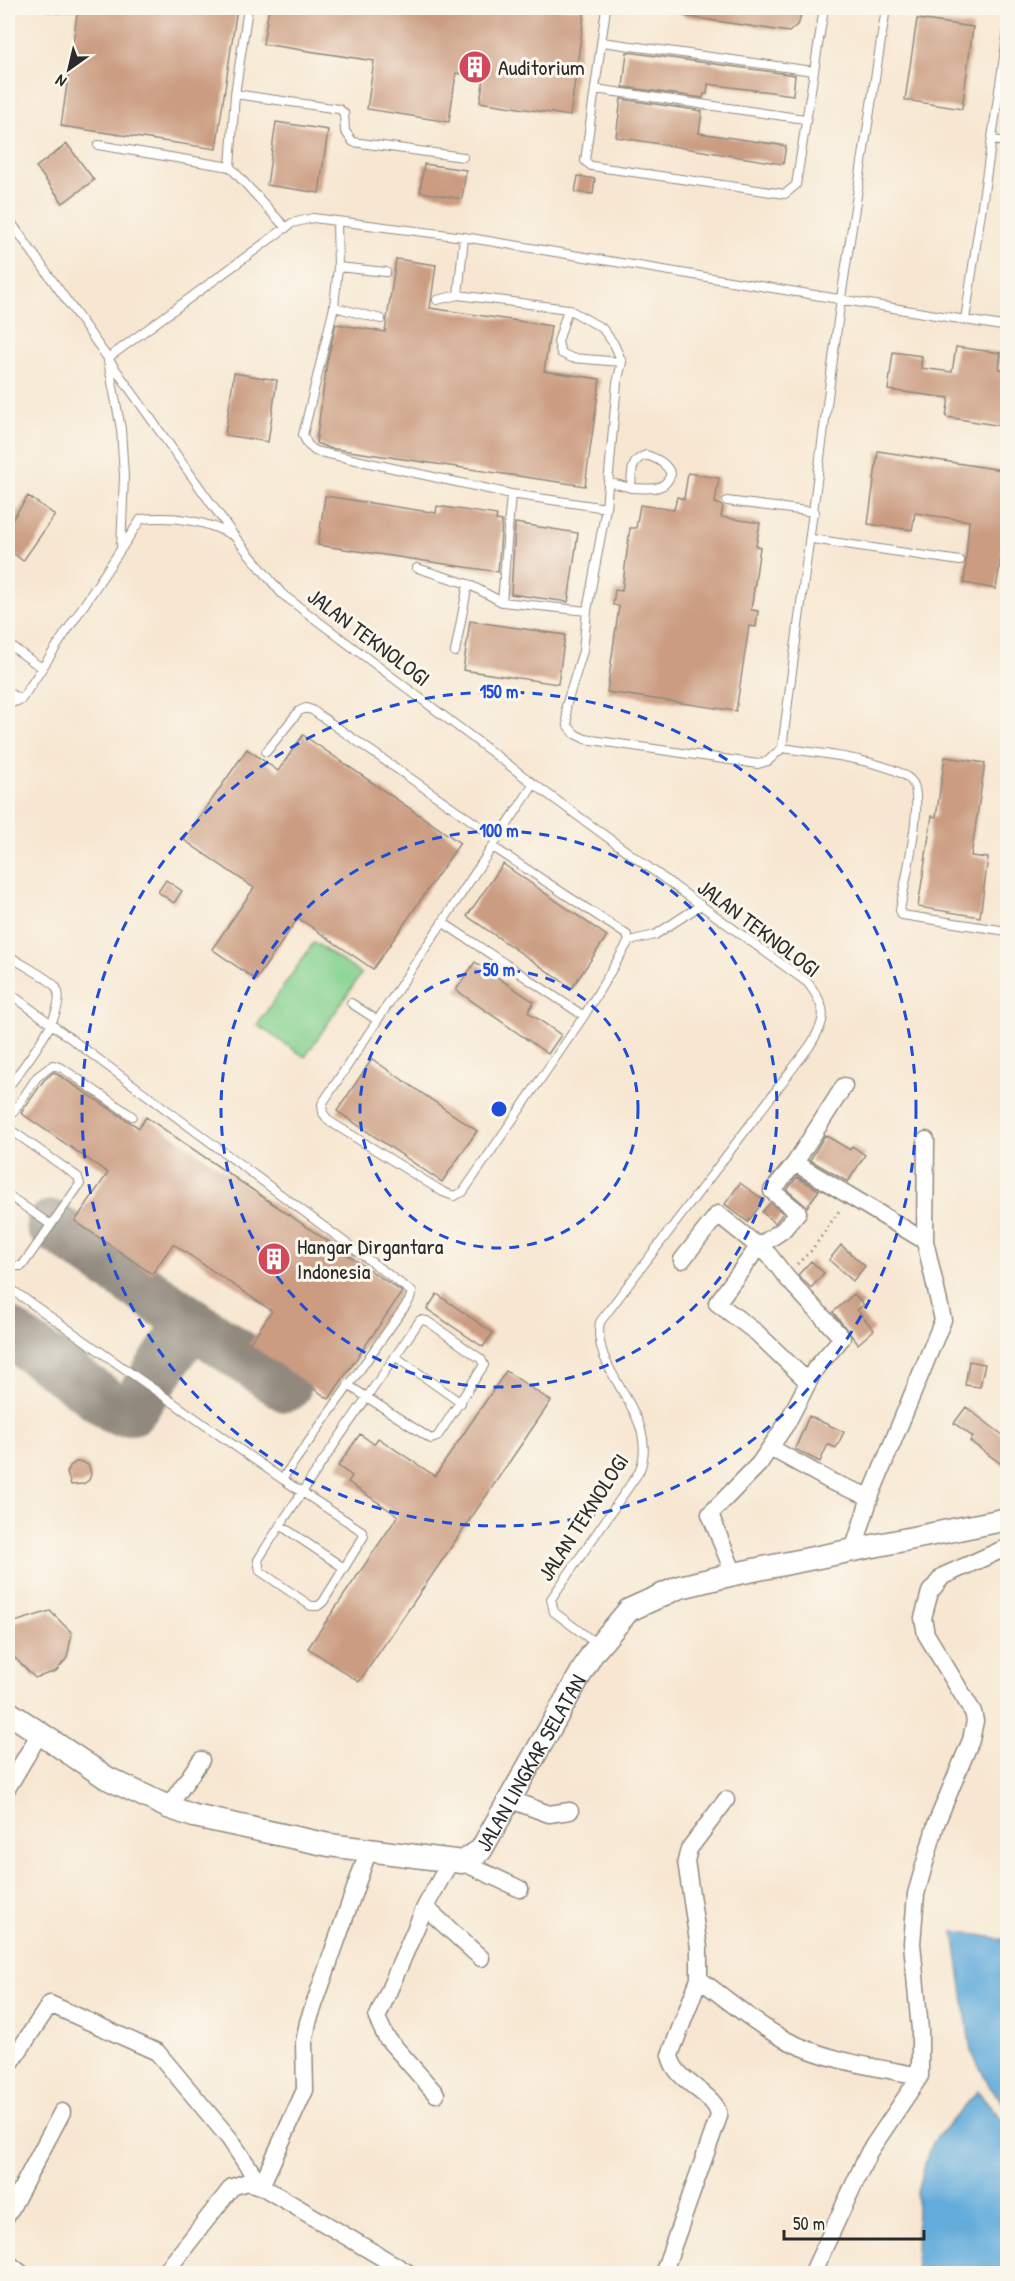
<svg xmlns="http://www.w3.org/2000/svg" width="1015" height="2281" font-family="'Patrick Hand',sans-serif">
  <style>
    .green { fill: #85d290; stroke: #587e5e; stroke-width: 1.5 }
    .water { fill: #62abda; stroke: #466b82; stroke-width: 1.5 }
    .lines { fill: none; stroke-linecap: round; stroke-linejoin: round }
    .taxiway { stroke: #91897e; stroke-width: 50 }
    .building { fill: #cb9c81 }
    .service-casing { stroke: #91897e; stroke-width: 10 }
    .minor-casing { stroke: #91897e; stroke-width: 19 }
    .secondary-casing { stroke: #91897e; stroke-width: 25 }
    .path { stroke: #91897e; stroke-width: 3; stroke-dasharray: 1.5 4.5; stroke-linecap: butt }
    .service { stroke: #fff; stroke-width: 8 }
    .minor { stroke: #fff; stroke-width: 16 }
    .secondary { stroke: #fff; stroke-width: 22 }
    .ring { fill: none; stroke: #1d4ed8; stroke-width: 3; stroke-dasharray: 10 8 }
    .labels { text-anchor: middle; stroke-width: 6; stroke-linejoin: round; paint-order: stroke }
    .poi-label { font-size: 22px; fill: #2b2b2b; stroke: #fbf7ec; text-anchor: start }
    .street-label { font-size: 22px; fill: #2b2b2b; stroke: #fbf7ec }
    .centre { fill: #1d4ed8; stroke: #fbf7ec; stroke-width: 3 }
    .ring-label { font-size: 18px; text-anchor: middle; font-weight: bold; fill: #1d4ed8; stroke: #fbf7ec; stroke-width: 6; stroke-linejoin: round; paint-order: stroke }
  </style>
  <rect width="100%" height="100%" fill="#fbf7ec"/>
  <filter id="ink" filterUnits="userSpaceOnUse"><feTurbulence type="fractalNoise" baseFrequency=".0167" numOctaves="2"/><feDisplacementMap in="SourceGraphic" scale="12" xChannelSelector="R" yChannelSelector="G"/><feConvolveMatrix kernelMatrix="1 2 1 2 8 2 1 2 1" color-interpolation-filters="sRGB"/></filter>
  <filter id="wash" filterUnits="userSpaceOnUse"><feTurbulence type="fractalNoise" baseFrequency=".008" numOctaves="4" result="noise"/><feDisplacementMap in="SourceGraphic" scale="24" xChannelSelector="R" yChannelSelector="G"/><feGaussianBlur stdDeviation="1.35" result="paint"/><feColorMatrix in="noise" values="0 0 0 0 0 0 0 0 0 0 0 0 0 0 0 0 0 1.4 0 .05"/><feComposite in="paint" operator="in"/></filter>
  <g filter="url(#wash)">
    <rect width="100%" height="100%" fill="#f7e7d2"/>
    <path class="green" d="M314,942L361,974L305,1057L257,1025Z"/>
    <path class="water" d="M954,1931L1007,1940V2107L990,2087L971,2051Z
      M978,2091L1007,2126V2273H916L917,2192L931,2144Z"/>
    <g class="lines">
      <path class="taxiway" d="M51,1225L286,1387
        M8,1332L117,1410H132L191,1323"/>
    </g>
    <g id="blocks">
      <path class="building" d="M78,8H237L216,149L61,126Z
        M269,8H585L570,116L480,102L484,77L456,73L449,122L367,109L374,61L263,44Z
        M684,8H802L799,23L789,32L683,16Z
        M917,19L973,27L962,109L905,100Z
        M627,52L795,75L793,95L708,84L707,94H704L703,98L623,87Z
        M621,99L702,111L699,133L786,146L783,164L616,137Z
        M276,122L328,130L319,193L267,185Z
        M67,144L94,180L63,203L36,167Z
        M424,164L466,170L462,199L420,192Z
        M578,176L595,179L593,194L575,192Z
        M396,259L436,265L430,308L551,326L544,371L600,379L585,486L329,448L316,443L327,362L336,324L385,332Z
        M956,347L1001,353L999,369L1008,370V427L946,417L949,398L888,390L893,352L922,356L921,368L952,372Z
        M234,373L277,380L268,442L225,435Z
        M878,451L1008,471V544L1003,543L996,589L964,583L969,521L915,513L912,530L868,524Z
        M688,473L719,478L715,503L723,506L721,517L760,523L756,546L760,547L751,610L758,611L756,627L749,626L736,711L607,692L619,606L613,605L615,590L622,591L630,528H636L640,505L674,510L677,497L684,499Z
        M28,496L55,515L23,561L8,549V526Z
        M325,496L436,513L437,506L497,515L496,520L502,521L498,572L318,545Z
        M515,523L578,533L568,602L511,594Z
        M470,621L565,635L558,684L463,670Z
        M303,735L460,843L373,969L298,918L256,980L212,949L254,888L184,840L247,749L278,771Z
        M945,757L985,763L971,856L988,858L980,917L918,907L932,816L936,817Z
        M503,864L607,936L572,988L467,916Z
        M166,880L182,891L174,903L158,892Z
        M475,962L534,1002L528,1012L561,1035L548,1054L456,990Z
        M372,1059L477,1131L442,1182L337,1111Z
        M54,1072L139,1128L146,1117L402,1292L329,1399L249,1344L272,1311L173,1244L152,1274L75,1221L108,1173L21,1113L44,1080Z
        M825,1135L850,1150L852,1146L865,1155L848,1182L810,1160Z
        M797,1177L819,1190L807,1207L787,1190Z
        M740,1183L764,1200L748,1222L725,1204Z
        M770,1203L783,1213L775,1223L762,1212Z
        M841,1245L865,1266L853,1281L829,1260Z
        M811,1261L824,1273L811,1288L798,1275Z
        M437,1294L493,1333L483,1347L427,1309Z
        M854,1294L864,1305L857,1310L874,1330L858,1344L833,1312Z
        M969,1361L985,1364L980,1387L965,1385Z
        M506,1371L551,1401L359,1682L308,1648L398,1516L348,1482L352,1476L338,1466L360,1434L374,1444L378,1438L435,1476Z
        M966,1407L1008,1439V1469L970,1441L973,1437L954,1423Z
        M809,1416L844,1432L836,1448L828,1444L820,1462L795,1449Z
        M76,1462H83L89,1466L91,1474L89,1480L83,1484L71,1485L67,1473L70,1466Z
        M50,1611L72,1633L67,1658L56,1671L35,1678L8,1651V1624Z"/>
    </g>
  </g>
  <g filter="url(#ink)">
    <use href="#blocks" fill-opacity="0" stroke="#91897e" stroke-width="1.5"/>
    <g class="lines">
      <g class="service-casing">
        <path id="service" d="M50,8L71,10
          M606,8L585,161L591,166L785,194L796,185L824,8
          M602,42L813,71
          M595,89L805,119
          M235,94L339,109L344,113L345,131L353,142L463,157
          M992,140L1008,142
          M98,145L230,167L286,228
          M230,167L235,94L248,8
          M8,218L235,537L282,594L534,784L808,983C828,1010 827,1019 809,1047L600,1322C590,1374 663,1415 639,1472L551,1599L554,1612L598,1645
          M337,222L338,267L334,307L303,435L308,445L315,451L511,494L606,508
          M338,267L386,272
          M458,295L464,237
          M437,300L458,295L568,309L602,328L614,344L622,362L617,383L606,508L587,611L583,651L566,706L568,726L575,734L585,739L758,764L768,761L782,748C810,752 900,761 913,783C924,801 904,886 900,910L902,915L1007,931
          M334,307L381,319
          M568,309L558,342L561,353L572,358L622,362
          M965,320L1008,30
          M108,358L292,223L313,218L464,237L1008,327
          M108,361L121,429L124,476L121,548
          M646,455C658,459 666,463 671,474C664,493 648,488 631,488C632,473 630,460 646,455Z
          M608,482L631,488
          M511,494L502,602L587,611
          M727,501L815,512
          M812,539L960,561
          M417,568L468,584L502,602
          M8,644L42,668
          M455,652L468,584
          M8,692L21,700L141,519C175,516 204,520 234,536
          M8,704L21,700
          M782,748L841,298L886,8
          M266,752L299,711L306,708L312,710L498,839
          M493,847L627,935L629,941L584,1016L463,1192L454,1196L443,1192L329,1121L323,1113L322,1104L534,784
          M442,922L584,1016
          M629,941L655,935L701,905
          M8,955C20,964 46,976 55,986C73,1008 21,1068 8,1088
          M8,992L412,1292L409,1301L282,1479
          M351,1003L377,1020
          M8,1120L37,1077L53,1065L62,1068L132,1116
          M8,1128L78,1177L80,1184L22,1266H14L8,1262
          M8,1195L51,1225
          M8,1287L282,1479L362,1531L364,1536L323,1602L318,1606H311L260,1571L258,1560C309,1478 366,1400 420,1320L427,1321L481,1359L484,1365L437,1437L431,1439L348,1385
          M396,1357L461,1403
          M280,1525L344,1568"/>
      </g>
      <g class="minor-casing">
        <path id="minor" d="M795,1163L844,1086
          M682,1260L718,1214L769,1255L787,1278L842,1338L815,1369L787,1423L759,1464L710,1514L734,1574
          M807,1381L757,1333L717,1303L759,1246L783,1230L798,1212L772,1191L795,1163L925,1241
          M771,1448L832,1482L870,1497L853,1551
          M870,1497L943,1320L925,1241L926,1140
          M8,1787L40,1733
          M511,1800L549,1814L570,1811
          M168,1807L201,1760
          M462,1862L520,1889
          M425,1907L481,1958
          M699,1979C727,1999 755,2024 786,2040C828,2061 874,2067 920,2076
          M8,2067L50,2004L157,2052L229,2138L261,2186
          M436,2094L386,2037L377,2018L425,1907L450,1862
          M261,2186L305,2090L304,2043L308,2022L369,1849
          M8,2214L62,2112
          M8,2263L22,2274
          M164,2274L232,2187L247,2182L261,2186L410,2274
          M663,2274L719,2116C716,2092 675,2084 670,2055L699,1979V1948L686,1861L689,1849L726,1800
          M812,2274L869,2152L920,2076V2030L912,1943L916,1894L936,1824L971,1740L975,1721L973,1712L926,1634L923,1618L930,1592L943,1576L1008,1547"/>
      </g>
      <g class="secondary-casing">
        <g id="secondary">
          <path id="s1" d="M8,1712L107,1778L168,1807L194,1816L329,1845L462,1862L481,1850L592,1654L629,1610L680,1587L734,1574L1008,1519"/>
        </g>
      </g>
      <path class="path" d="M797,1264L811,1251L839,1211"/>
      <use href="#service" class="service"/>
      <use href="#minor" class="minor"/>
      <use href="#secondary" class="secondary"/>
    </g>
  </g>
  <g class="ring">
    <circle cx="499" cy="1109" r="139"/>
    <circle cx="499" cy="1109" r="278"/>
    <circle cx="499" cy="1109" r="417"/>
  </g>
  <defs>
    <g id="building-disc" transform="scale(1.725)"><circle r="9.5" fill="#d1495b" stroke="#fbf7ec"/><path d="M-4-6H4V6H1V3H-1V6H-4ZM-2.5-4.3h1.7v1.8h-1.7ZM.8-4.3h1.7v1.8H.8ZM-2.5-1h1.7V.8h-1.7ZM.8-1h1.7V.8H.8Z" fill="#fff"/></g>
  </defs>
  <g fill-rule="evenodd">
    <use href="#building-disc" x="475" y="67"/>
    <use href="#building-disc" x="274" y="1259"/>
  </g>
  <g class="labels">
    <g class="poi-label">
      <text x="498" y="75">Auditorium</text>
      <text x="297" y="1254">Hangar Dirgantara<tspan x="297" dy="25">Indonesia</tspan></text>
    </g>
    <g class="street-label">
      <text transform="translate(369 637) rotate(37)" y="8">JALAN TEKNOLOGI</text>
      <text transform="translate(759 928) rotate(37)" y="8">JALAN TEKNOLOGI</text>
      <text transform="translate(583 1517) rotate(-57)" y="8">JALAN TEKNOLOGI</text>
      <text dy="8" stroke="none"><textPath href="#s1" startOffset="609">JALAN LINGKAR SELATAN</textPath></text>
    </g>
  </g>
  <circle cx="499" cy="1109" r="9" class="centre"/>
  <g class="ring-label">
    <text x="499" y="698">150 m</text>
    <text x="499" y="837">100 m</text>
    <text x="499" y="976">50 m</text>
  </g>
  <rect width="1015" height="2281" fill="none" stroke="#fbf7ec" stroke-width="30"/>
  <g transform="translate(69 69) rotate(214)" stroke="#fbf7ec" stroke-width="4.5" paint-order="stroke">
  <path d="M0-4.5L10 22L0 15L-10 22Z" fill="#2b2b2b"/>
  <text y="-9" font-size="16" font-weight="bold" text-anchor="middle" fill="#2b2b2b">N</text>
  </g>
  <path d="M784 2230v9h140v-9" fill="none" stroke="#2b2b2b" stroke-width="3"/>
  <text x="793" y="2230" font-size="18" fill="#2b2b2b" stroke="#fbf7ec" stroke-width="4.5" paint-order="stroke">50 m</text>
</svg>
